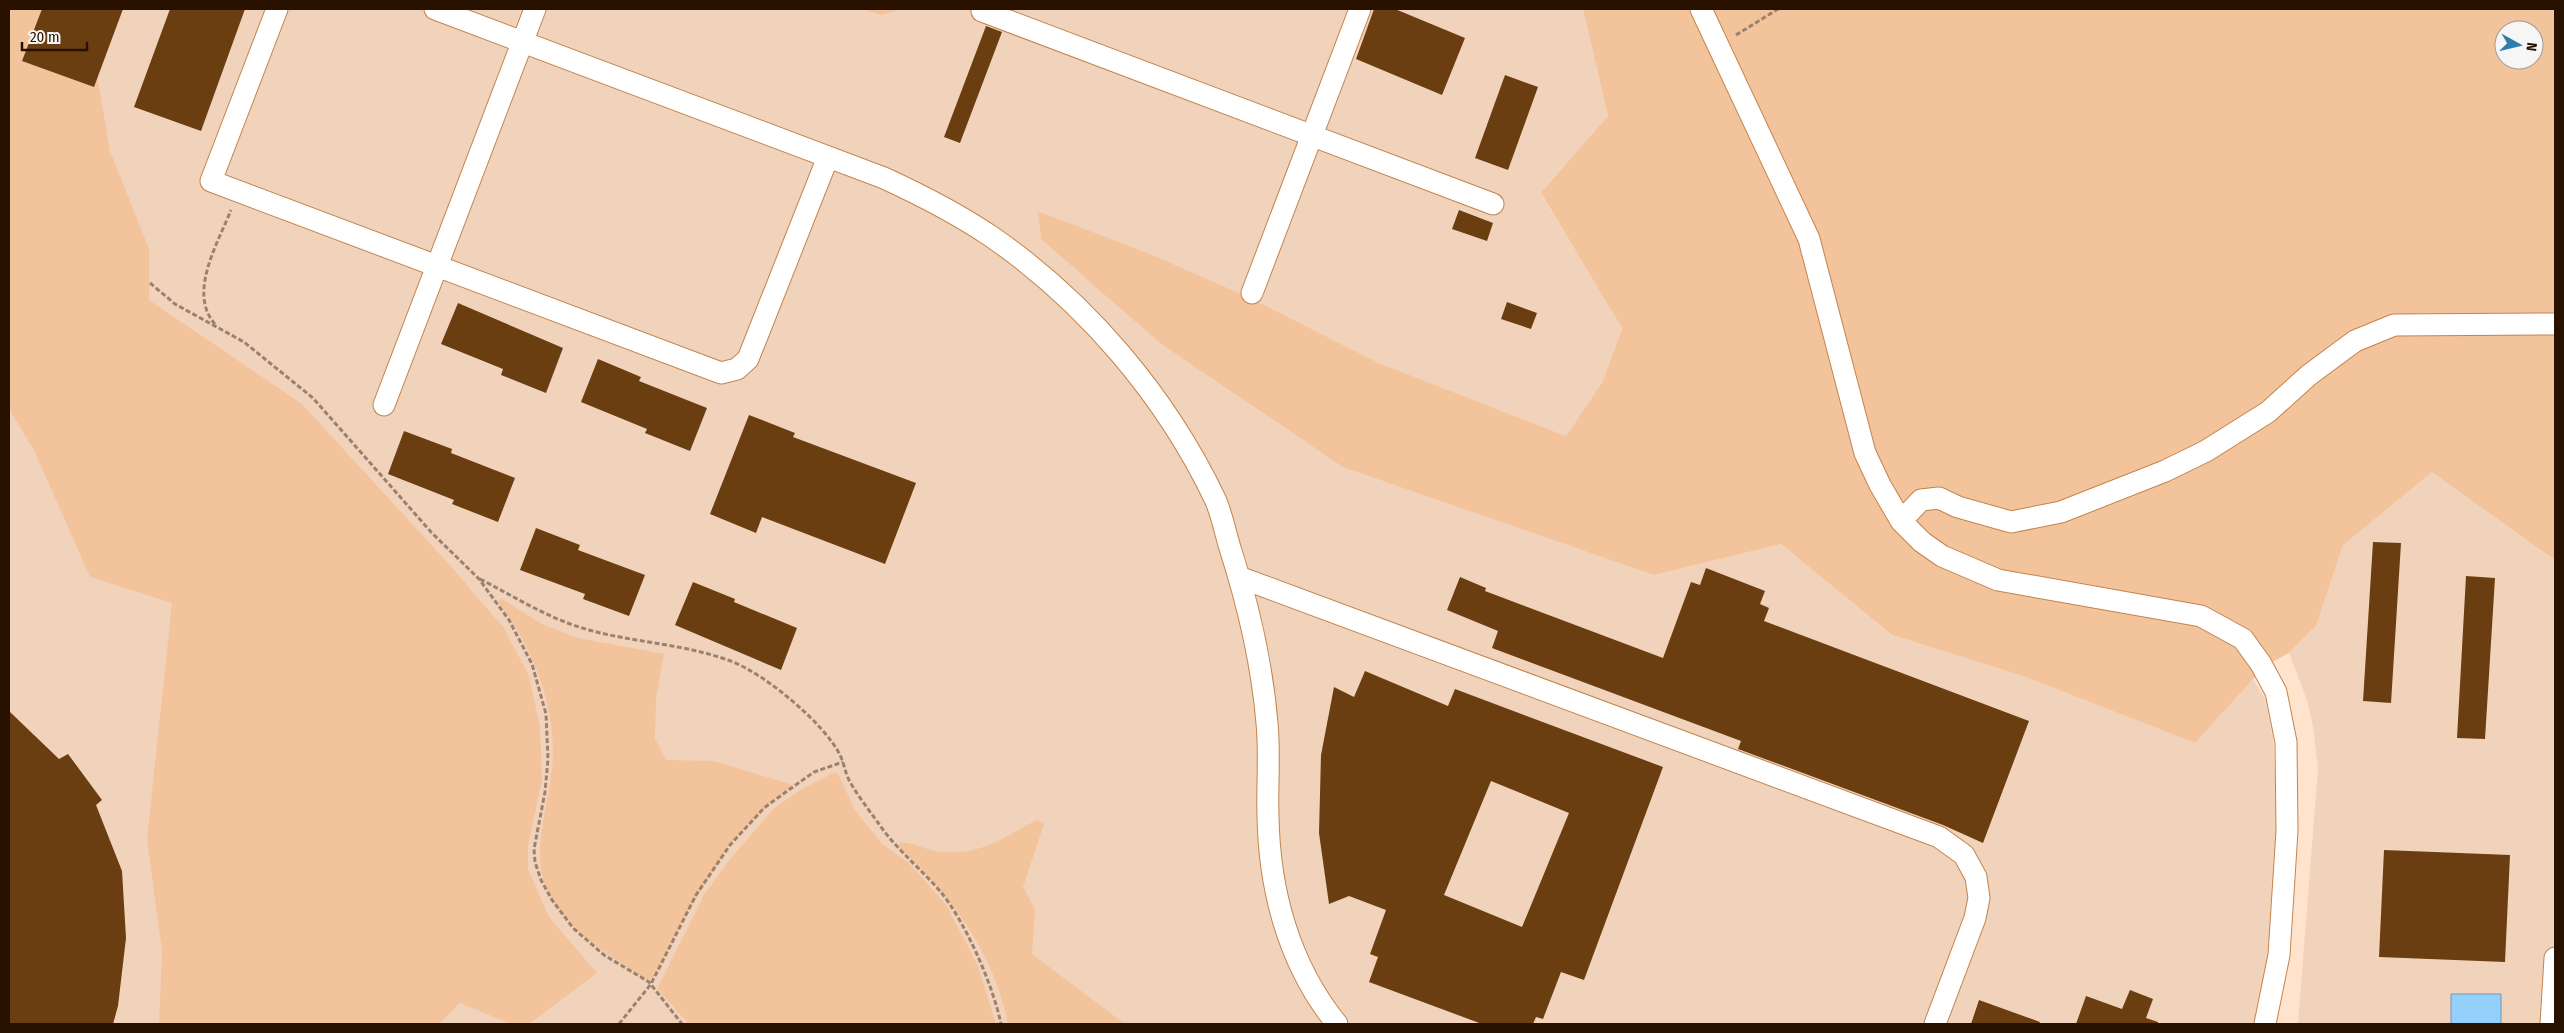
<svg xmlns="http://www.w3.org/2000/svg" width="2564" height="1033" font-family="'Fira Sans Condensed',sans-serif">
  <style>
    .built { fill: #f1d3bb }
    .green { fill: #f3c39c; fill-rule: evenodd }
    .water { fill: #94d0fc; stroke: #7497b0 }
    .building { fill: #6b3e11; fill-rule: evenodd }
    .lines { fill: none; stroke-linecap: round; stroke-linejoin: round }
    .minor-casing { stroke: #c3844c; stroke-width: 23 }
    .path { stroke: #9c826e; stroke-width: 3; stroke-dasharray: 5 2.5; stroke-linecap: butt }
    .minor { stroke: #fff; stroke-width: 21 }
  </style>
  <rect width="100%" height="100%" fill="#ffe3cd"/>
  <path class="built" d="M9,9H1583L1608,116L1541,194L1622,327L1603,381L1566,436L1379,363L1248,297L1039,211L1041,239L1654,575L1781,544L1892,635L2023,676L2195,743L2253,679L2265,699L2273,738L2277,821L2273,944L2260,1012L2253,1024H9Z
    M2432,471L2555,560V1024H2298L2318,768L2313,726L2307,700L2289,653L2316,626L2343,545Z"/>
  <path class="green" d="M9,9H86L110,151L149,249V300L302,404L448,563L504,628L529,676L540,727L542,780L528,846V869L549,917L597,973L529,1024H511L460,1003L439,1024H159L162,951L147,839L172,603L90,577L34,450L9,409Z
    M861,9H899L882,15Z
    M1583,9H2555V560L2432,472L2343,545L2316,626L2289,653L2265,666L2195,743L2023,676L1892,635L1781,544L1654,575L1343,467L1160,343L1041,239L1038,211L1152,255L1248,297L1379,363L1566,436L1603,381L1622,328L1541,193L1608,116ZM2504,30H2534V60H2504Z
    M501,598L542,624L578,638L664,654L656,698L655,739L666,760L714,761L793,785L773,801L729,845L683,920L653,980L648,981C610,954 573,938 549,894C529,856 548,809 552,768C558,711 533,646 498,602Z
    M833,773L838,774L855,810L882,844L909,863L947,906L978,966L996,1024H689L657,989L704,895L727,863L772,810L800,790Z
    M1037,820L1044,824L1023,887L1035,909L1032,954L1125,1024H1008C995,954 949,893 898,846L901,842C915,843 928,851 942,852C983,855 1003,837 1037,820Z"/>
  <path class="water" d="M2451,994H2501V1024H2451Z"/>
  <path class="building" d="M42,9H123L94,87L22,61Z
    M170,9H245L201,131L134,107Z
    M1374,9H1395L1465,38L1442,95L1356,59Z
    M986,26L1002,32L960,143L944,137Z
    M1505,75L1538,87L1508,170L1475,158Z
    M1459,210L1493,223L1487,241L1452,229Z
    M1507,302L1537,313L1531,329L1501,319Z
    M458,303L563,348L546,393L501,375L503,369L441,344Z
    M598,359L641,377L639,381L707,408L690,451L645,433L647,429L581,402Z
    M749,415L795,433L793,437L916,483L885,564L762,517L756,533L710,514Z
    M404,431L452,449L451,453L515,478L498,522L452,504L454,500L388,474Z
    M536,528L580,545L578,550L645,575L629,616L583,599L585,594L520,570Z
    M2373,542L2401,543L2391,703L2363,701Z
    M1706,568L1765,591L1760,604L1769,608L1764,621L2029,721L1983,843L1943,825L1738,749L1741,741L1492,648L1498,631L1447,610L1460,577L1486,588L1485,591L1663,658L1691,582L1700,585Z
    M2466,576L2495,578L2485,739L2457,738Z
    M693,582L735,599L734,602L797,628L781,670L675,625Z
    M1365,671L1448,706L1455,689L1663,767L1584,980L1561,972L1543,1019L1536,1017L1533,1024H1482L1369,982L1378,957L1370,954L1386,910L1349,896L1329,904L1319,833L1321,755L1334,687L1354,697ZM1491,781L1569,813L1522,927L1444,895Z
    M9,711L59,759L68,754L102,800L96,805L122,871L126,938L118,1006L113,1024H9Z
    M2384,850L2510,855L2505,962L2379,957Z
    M2130,990L2153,999L2146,1018L2158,1022V1024H2076L2086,996L2122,1009Z
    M1979,1000L2040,1022L2039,1024H1971Z"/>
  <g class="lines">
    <g class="minor-casing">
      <path id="minor" d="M277,9L211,181L721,373L737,369L748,359L828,157
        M435,9L884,178C921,195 958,214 992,237C1086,302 1166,396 1215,499C1222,514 1225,532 1230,548C1248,604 1262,664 1267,723C1270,754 1267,784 1268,815C1269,890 1289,965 1337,1024
        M983,9L982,11L1493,204
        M1701,9L1809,239L1865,453L1880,485L1901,521L1922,542L1942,556L1998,580L2201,616L2243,639L2261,664L2276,692L2286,742L2287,831L2279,955L2265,1024
        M1252,293L1360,9
        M384,405L535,9
        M1901,521L1921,500L1939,498L1958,507L2011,522L2061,512L2165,471L2206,451L2268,412L2309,375L2355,341L2394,325L2555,324
        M1239,577L1939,837L1964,855L1976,877L1979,898L1975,918L1935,1024
        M2551,1024L2555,958"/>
    </g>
    <path class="path" d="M1736,35L1778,9
      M150,283L175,304L244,342L313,398L431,532L479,579L509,620L532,664L546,714L548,759L545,792L534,849L535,862L541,880L552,900L573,928L604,955L649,982L682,1024
      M215,324C187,293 219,241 231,210
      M480,579C517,598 549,619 589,630C636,643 687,644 733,662C766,675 824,723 840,755C844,763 845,772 849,780C857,795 869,810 879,824C896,849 920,868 940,891C965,921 993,985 1001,1024
      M619,1024L651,984L696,895L730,845L764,808L790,789L814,772L843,762"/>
    <use href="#minor" class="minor"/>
  </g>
  <rect width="2564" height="1033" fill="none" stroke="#291100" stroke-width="20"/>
  <g transform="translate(2519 45) rotate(98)"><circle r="24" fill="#f6f6f6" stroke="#a49a94"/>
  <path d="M0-4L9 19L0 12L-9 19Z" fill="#2e7daf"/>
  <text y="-8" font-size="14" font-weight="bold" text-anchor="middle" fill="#291100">N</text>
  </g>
  <path d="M22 42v8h65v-8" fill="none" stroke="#291100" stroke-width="2.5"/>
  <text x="30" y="42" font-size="15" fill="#291100" stroke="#f6f6f6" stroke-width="4" paint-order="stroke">20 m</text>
</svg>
